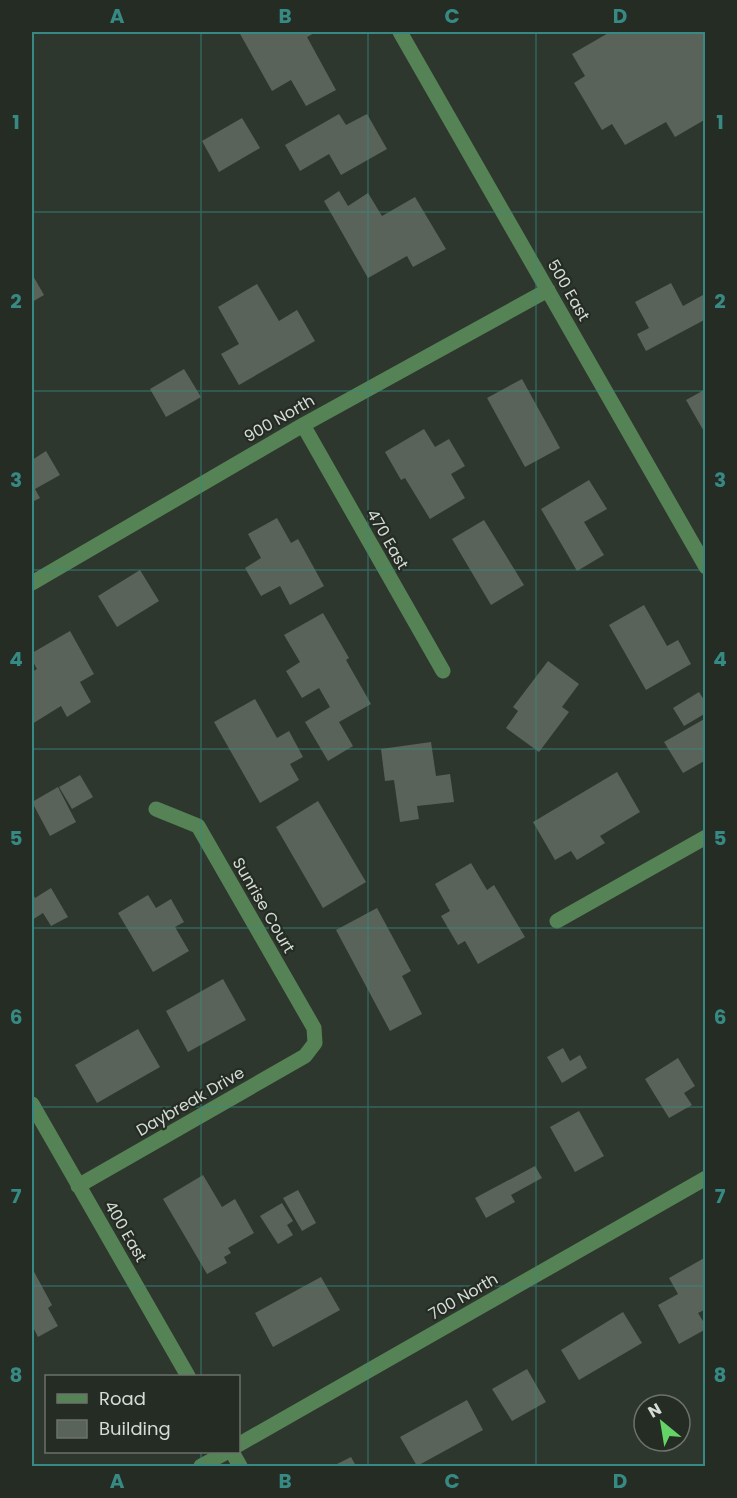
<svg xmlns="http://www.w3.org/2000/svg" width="737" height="1498" font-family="Poppins,sans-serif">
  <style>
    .building { fill: #5a6359 }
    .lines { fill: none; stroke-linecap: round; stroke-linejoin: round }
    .minor { stroke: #568356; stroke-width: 15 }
    .grid { fill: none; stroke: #378a83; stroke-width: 1.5; stroke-opacity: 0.55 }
    .labels { text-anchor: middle; stroke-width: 4.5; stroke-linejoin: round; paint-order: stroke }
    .street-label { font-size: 16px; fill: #d5dbd5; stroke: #242c24 }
    .neatline { fill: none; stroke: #378a83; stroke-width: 2 }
    .grid-label { font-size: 20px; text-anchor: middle; font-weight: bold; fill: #378a83 }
  </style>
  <rect width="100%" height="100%" fill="#2e372e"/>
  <path class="building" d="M239,32H316L307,37L336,90L306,106L291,80L272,91Z
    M610,32H706V119L675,137L666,122L625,145L612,124L602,130L574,83L585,76L572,54Z
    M339,114L346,125L367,114L387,149L341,175L329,154L300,171L285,145Z
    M242,118L260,148L219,172L202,141Z
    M339,191L348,206L368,193L382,216L415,197L446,249L413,267L407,256L368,278L324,201Z
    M32,274L44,295L32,302Z
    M671,283L683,306L703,295L706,299V319L646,351L637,334L649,328L635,302Z
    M257,284L279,321L297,310L315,341L239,385L221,354L239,344L218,307Z
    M184,369L201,397L166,417L150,389Z
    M522,379L560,448L525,467L487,398Z
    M706,389V435L686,400Z
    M424,429L435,447L449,439L465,466L451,474L465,498L430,519L405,478L401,480L385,452Z
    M46,451L60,475L35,489L40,498L32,502V460Z
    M589,480L607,509L584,522L604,555L577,571L541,509Z
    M277,518L291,543L298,539L324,586L290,605L280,586L261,596L245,568L261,558L248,534Z
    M484,520L524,585L491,605L452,539Z
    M140,570L159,601L117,627L98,596Z
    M644,605L667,646L678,640L691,664L646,690L609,625Z
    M323,613L349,658L346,660L371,704L339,722L353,746L328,761L305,722L330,707L319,688L302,698L286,671L300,662L284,635Z
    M70,631L94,674L80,682L91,702L67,717L61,706L32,724V672L37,669L32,660V653Z
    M548,661L579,684L562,707L569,712L539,752L506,728L518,711L513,707Z
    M699,692L706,703V713L684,726L673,708Z
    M255,699L277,738L289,731L303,757L290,764L299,780L260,803L214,722Z
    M706,718V760L683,773L664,742Z
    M431,742L436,776L450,774L454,802L417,806L419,819L400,822L394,780L385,781L381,749Z
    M617,772L640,812L600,836L605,843L577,860L571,851L555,860L533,822Z
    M80,775L93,797L72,809L59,787Z
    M58,787L76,822L50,836L32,802Z
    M318,801L366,882L323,908L276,827Z
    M471,863L487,890L494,885L525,937L478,964L465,941L458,945L441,916L450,911L435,884Z
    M51,888L68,917L51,926L43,913L32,920V892L35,898Z
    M148,895L156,908L171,899L184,922L175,927L189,951L153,972L118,913Z
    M377,908L411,971L402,976L422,1014L390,1031L336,930Z
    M223,979L246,1020L188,1052L166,1011Z
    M138,1029L160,1067L97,1103L75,1065Z
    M563,1048L570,1061L580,1055L587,1068L562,1083L547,1057Z
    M678,1058L695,1086L684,1093L692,1105L669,1118L645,1079Z
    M579,1111L604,1156L575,1172L550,1127Z
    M535,1166L542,1178L511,1195L515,1202L486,1218L475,1198Z
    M203,1175L222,1207L235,1199L254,1233L228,1248L231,1253L224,1257L227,1263L207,1274L163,1199Z
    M298,1190L316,1223L302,1231L283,1198Z
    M282,1203L293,1221L287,1225L293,1235L278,1244L260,1216Z
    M706,1257V1309L698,1313L706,1326V1329L679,1344L658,1305L678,1294L669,1278Z
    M32,1268L52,1305L48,1308L58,1326L38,1337L32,1325Z
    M321,1277L340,1310L273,1347L255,1313Z
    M623,1312L642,1343L579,1380L561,1350Z
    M527,1369L546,1402L512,1421L492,1389Z
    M467,1400L483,1430L417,1466L400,1437Z
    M351,1457L356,1466H333Z"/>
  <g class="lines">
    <path class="minor" d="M400,32L706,567
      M303,425L443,671
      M32,583L303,425L548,290
      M557,921L706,837
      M32,1104L188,1376
      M78,1186L305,1056L315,1043L314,1028L198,826L156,809
      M238,1445L706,1178
      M232,1452L240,1466
      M201,1466L227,1452"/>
  </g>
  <path class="grid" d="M201,32V1376M368,32V1466M536,32V1466M32,212H706M32,391H706M32,570H706M32,749H706M32,928H706M32,1107H706M32,1286H706M201,1452V1466"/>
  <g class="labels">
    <g class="street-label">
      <text transform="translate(569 290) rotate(60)" y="6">500 East</text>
      <text transform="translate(279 418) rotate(-30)" y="6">900 North</text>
      <text transform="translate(388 539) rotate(60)" y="6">470 East</text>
      <text transform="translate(264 905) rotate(60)" y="6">Sunrise Court</text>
      <text transform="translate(190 1101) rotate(-30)" y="6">Daybreak Drive</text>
      <text transform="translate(126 1231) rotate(60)" y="6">400 East</text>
      <text transform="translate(463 1296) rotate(-30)" y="6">700 North</text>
    </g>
  </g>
  <rect width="737" height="1498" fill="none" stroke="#242c24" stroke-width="66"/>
  <rect x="45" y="1375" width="195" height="78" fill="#242c24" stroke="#6b726b" stroke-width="1.5"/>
  <rect x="57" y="1394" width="30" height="9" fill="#568356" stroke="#6b726b" stroke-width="1.5"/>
  <text x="99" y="1405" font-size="18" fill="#d5dbd5">Road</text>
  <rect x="57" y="1420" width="30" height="18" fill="#5a6359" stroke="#6b726b" stroke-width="1.5"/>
  <text x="99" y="1435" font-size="18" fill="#d5dbd5">Building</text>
  <g transform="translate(662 1423) rotate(330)"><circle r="28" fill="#242c24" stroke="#6b726b" stroke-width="1.5"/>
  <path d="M0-4.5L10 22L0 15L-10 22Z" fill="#65d467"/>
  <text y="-9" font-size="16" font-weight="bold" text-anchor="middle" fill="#d5dbd5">N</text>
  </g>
  <rect x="33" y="33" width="671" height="1432" class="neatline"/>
  <g class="grid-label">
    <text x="117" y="23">A</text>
    <text x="285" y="23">B</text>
    <text x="452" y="23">C</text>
    <text x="620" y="23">D</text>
    <text x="16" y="129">1</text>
    <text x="720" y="129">1</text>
    <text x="16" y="308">2</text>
    <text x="720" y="308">2</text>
    <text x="16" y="487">3</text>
    <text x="720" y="487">3</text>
    <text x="16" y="666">4</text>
    <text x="720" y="666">4</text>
    <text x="16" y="845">5</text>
    <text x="720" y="845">5</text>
    <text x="16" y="1024">6</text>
    <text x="720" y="1024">6</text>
    <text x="16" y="1203">7</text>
    <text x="720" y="1203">7</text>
    <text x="16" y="1382">8</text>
    <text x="720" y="1382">8</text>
    <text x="117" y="1488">A</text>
    <text x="285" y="1488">B</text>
    <text x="452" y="1488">C</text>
    <text x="620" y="1488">D</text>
  </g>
</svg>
